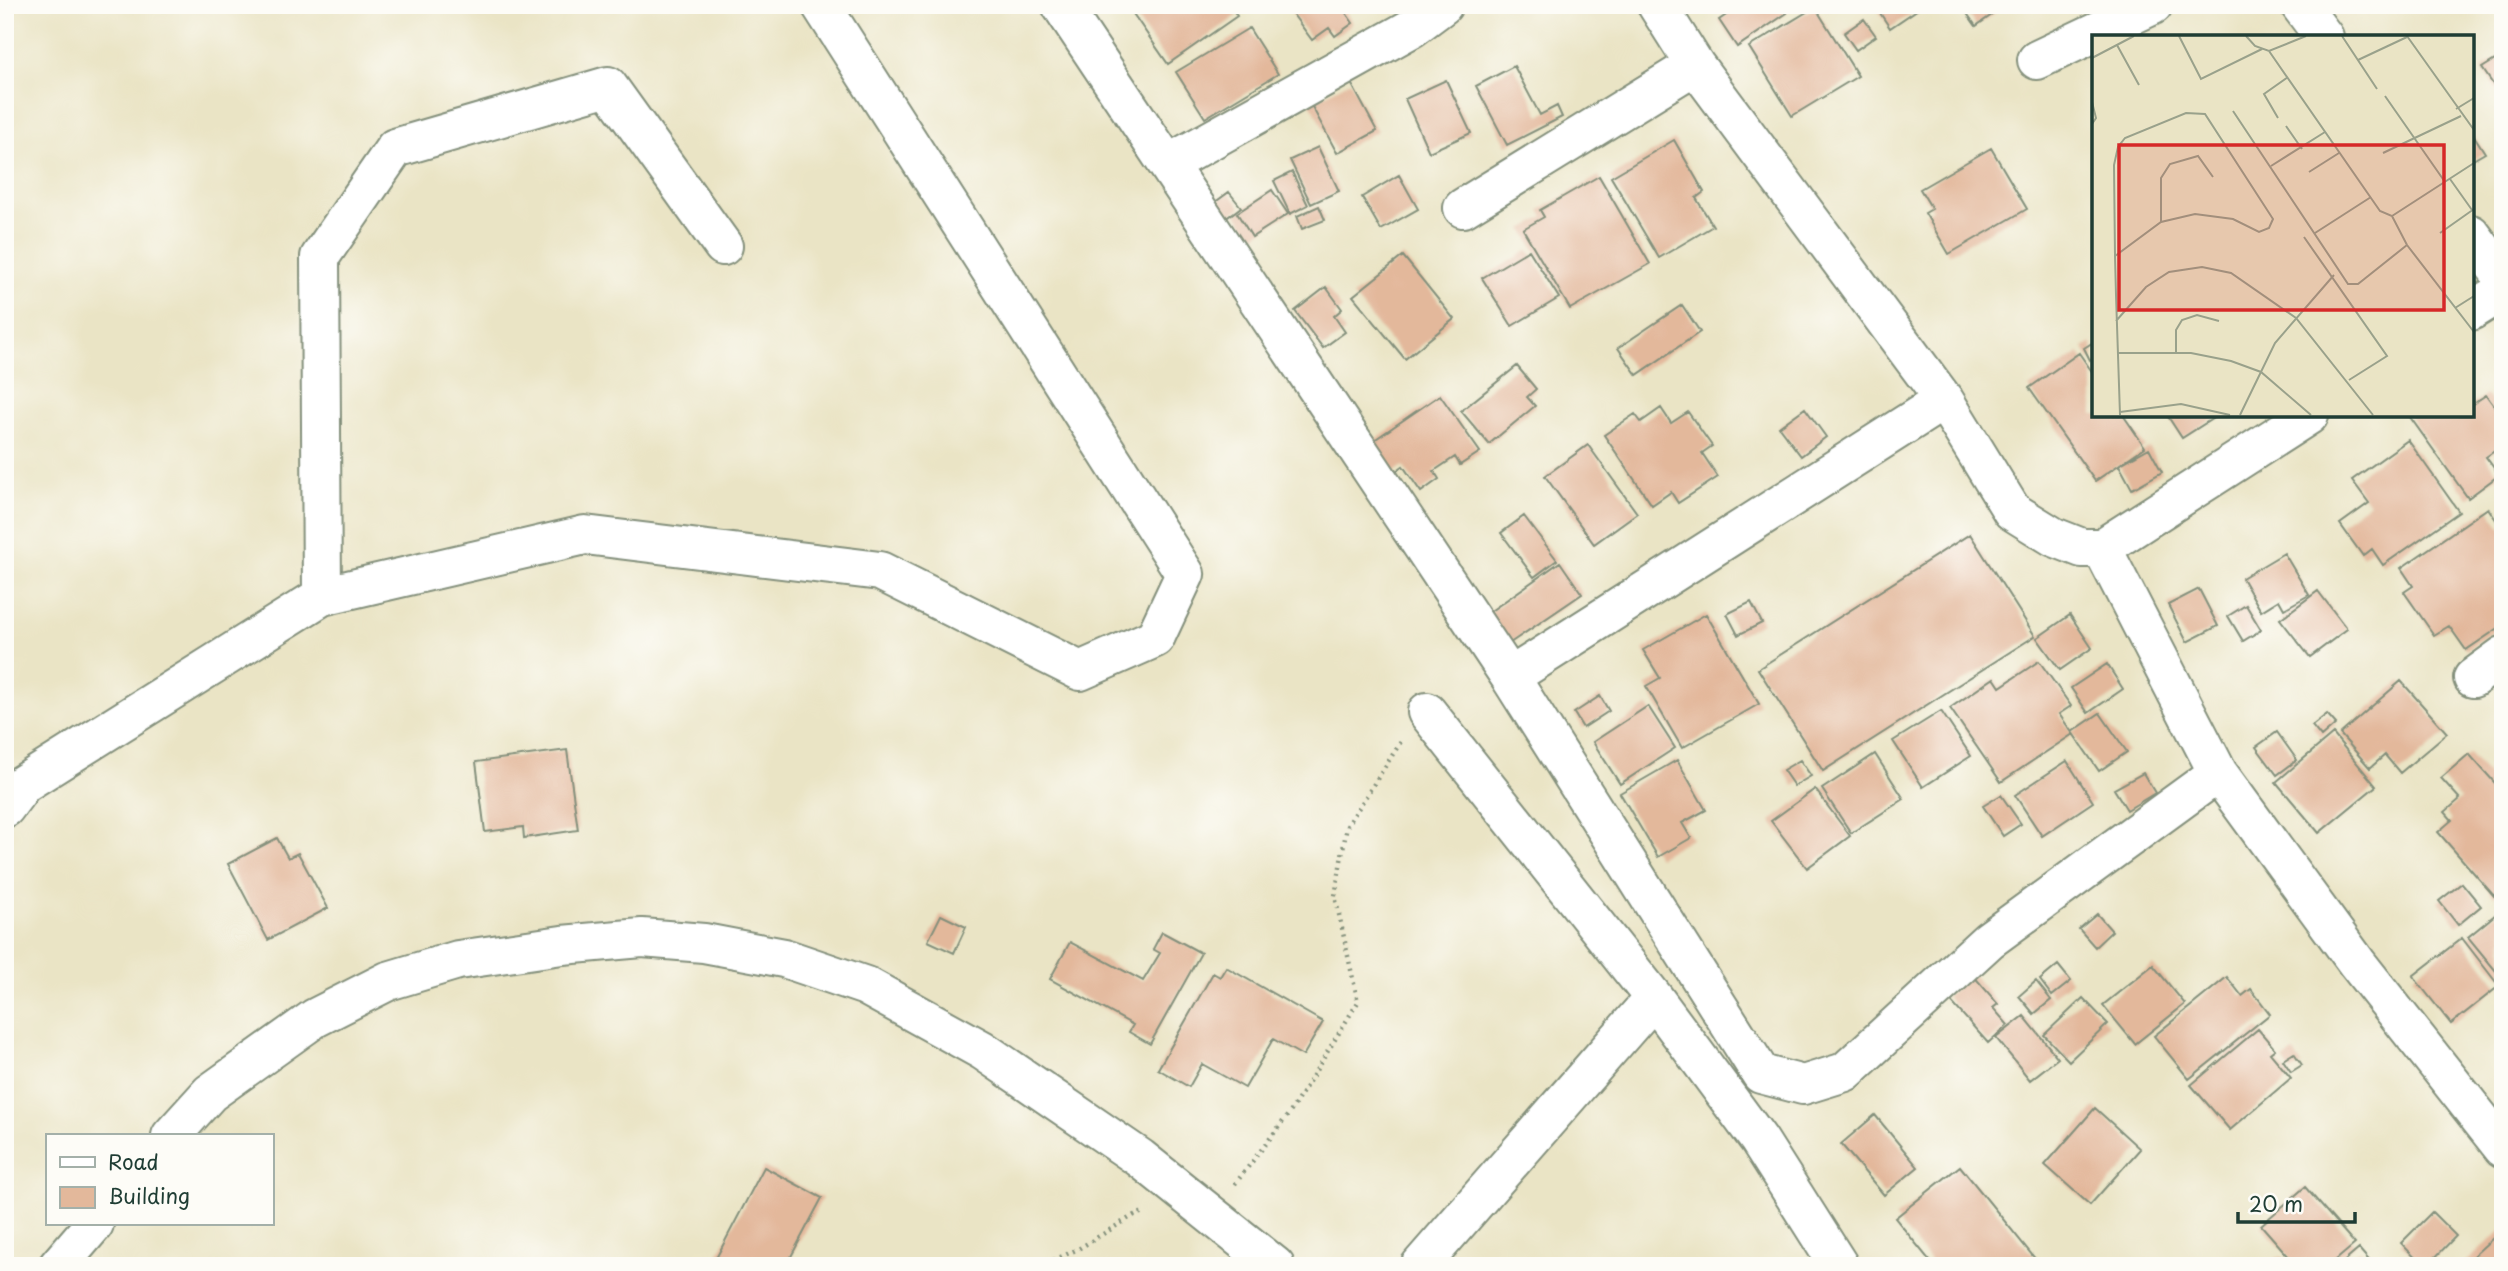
<svg xmlns="http://www.w3.org/2000/svg" width="2508" height="1271" font-family="'Playpen Sans',sans-serif">
  <style>
    .building { fill: #e3b89b }
    .lines { fill: none; stroke-linecap: round; stroke-linejoin: round }
    .minor-casing { stroke: #84907c; stroke-width: 42 }
    .path { stroke: #84907c; stroke-width: 4.5; stroke-dasharray: 2 5; stroke-linecap: butt }
    .minor { stroke: #fff; stroke-width: 38 }
    .inset-road { fill: none; stroke: #99a18b; stroke-width: 2 }
    .view { fill: #d62828; fill-opacity: 0.15; stroke: #d62828; stroke-width: 3.5 }
    .inset-edge { fill: none; stroke: #1f3d34; stroke-width: 3.5 }
  </style>
  <rect width="100%" height="100%" fill="#fdfcf7"/>
  <filter id="ink" filterUnits="userSpaceOnUse"><feTurbulence type="fractalNoise" baseFrequency=".0143" numOctaves="2"/><feDisplacementMap in="SourceGraphic" scale="14" xChannelSelector="R" yChannelSelector="G"/><feConvolveMatrix kernelMatrix="1 2 1 2 8 2 1 2 1" color-interpolation-filters="sRGB"/></filter>
  <filter id="wash" filterUnits="userSpaceOnUse"><feTurbulence type="fractalNoise" baseFrequency=".00686" numOctaves="4" result="noise"/><feDisplacementMap in="SourceGraphic" scale="28" xChannelSelector="R" yChannelSelector="G"/><feGaussianBlur stdDeviation="1.57" result="paint"/><feColorMatrix in="noise" values="0 0 0 0 0 0 0 0 0 0 0 0 0 0 0 0 0 1.4 0 .05"/><feComposite in="paint" operator="in"/></filter>
  <g filter="url(#wash)">
    <rect width="100%" height="100%" fill="#eae4c5"/>
    <g id="blocks">
      <path class="building" d="M1127,5H1230L1237,16L1168,64Z
        M1286,5H1357L1346,13L1353,23L1335,36L1329,28L1312,40Z
        M1741,5H1781L1787,13L1737,47L1719,20Z
        M1878,5H1924L1890,28L1876,7Z
        M1961,5H2006L1976,26Z
        M1815,7L1858,76L1792,116L1749,47Z
        M1864,19L1876,36L1856,50L1844,33Z
        M1249,28L1278,74L1205,118L1176,72Z
        M2503,55V99L2482,68Z
        M1514,66L1540,115L1557,106L1562,117L1507,145L1476,86Z
        M1446,80L1471,133L1429,152L1405,99Z
        M1350,81L1377,131L1337,153L1310,103Z
        M2471,131L2485,153L2471,161Z
        M1674,140L1704,192L1696,198L1713,226L1659,258L1611,177Z
        M1318,147L1339,191L1311,204L1290,160Z
        M1991,148L2027,209L1949,254L1925,213L1932,209L1920,189Z
        M1292,172L1308,205L1290,214L1274,181Z
        M1399,175L1418,209L1381,230L1362,197Z
        M1599,176L1650,264L1570,309L1523,229L1544,217L1540,210Z
        M1272,190L1288,214L1252,237L1237,213Z
        M1229,192L1241,207L1221,222L1210,206Z
        M1319,206L1325,220L1302,229L1297,216Z
        M1529,250L1559,298L1512,326L1482,278Z
        M1403,256L1454,319L1405,359L1353,296Z
        M1326,287L1342,309L1334,316L1345,332L1323,348L1295,311Z
        M1682,305L1700,332L1637,375L1618,348Z
        M2092,343L2093,358L2090,360L2084,348Z
        M2079,353L2093,373V415H2123L2145,447L2095,481L2029,388Z
        M2503,355V375L2494,361Z
        M1517,366L1536,389L1527,397L1535,406L1489,444L1461,411Z
        M1440,395L1480,452L1460,465L1455,457L1434,471L1439,479L1421,492L1403,466L1392,474L1370,443Z
        M2486,395L2503,418V445L2486,457L2499,475L2468,498L2410,417L2413,415H2471V405Z
        M1661,408L1671,423L1688,412L1712,446L1702,453L1718,477L1678,503L1671,492L1652,505L1604,435L1635,414L1641,422Z
        M1805,408L1826,437L1801,456L1779,427Z
        M2167,415H2218L2182,438Z
        M2408,440L2459,512L2383,565L2372,549L2363,556L2340,524L2369,503L2352,480Z
        M1588,445L1637,513L1594,544L1545,476Z
        M2149,448L2162,472L2132,489L2119,465Z
        M2488,508L2503,530V625L2466,650L2449,626L2434,635L2404,592L2413,586L2401,568Z
        M1524,516L1557,560L1534,577L1501,533Z
        M1970,534L2035,636L1823,771L1758,669Z
        M2284,553L2309,595L2284,609L2279,600L2261,611L2242,578Z
        M1560,562L1582,594L1510,643L1488,613Z
        M2199,589L2218,626L2187,642L2168,605Z
        M2318,591L2347,629L2310,657L2280,619Z
        M1751,602L1762,623L1738,635L1727,614Z
        M2246,605L2261,630L2243,641L2228,616Z
        M1706,614L1759,704L1682,748L1646,686L1660,678L1643,650Z
        M2070,615L2092,648L2060,670L2037,638Z
        M2039,661L2071,706L2059,714L2073,734L2001,782L1950,708L1994,678L2000,687Z
        M2107,664L2123,689L2088,713L2071,688Z
        M2401,681L2447,733L2400,773L2385,755L2370,768L2340,734Z
        M1600,696L1609,711L1583,728L1574,713Z
        M1648,706L1675,748L1620,784L1593,742Z
        M1941,711L1971,756L1923,787L1893,741Z
        M2100,713L2127,752L2099,771L2072,732Z
        M2327,714L2336,724L2321,737L2312,726Z
        M2277,732L2297,760L2277,775L2256,747Z
        M2333,734L2376,786L2319,833L2276,782Z
        M567,750L578,830L524,838L523,827L485,832L476,762Z
        M1875,754L1904,799L1851,833L1822,789Z
        M2469,754L2503,792V888L2494,896L2438,832L2452,820L2445,812L2460,799L2441,778Z
        M1677,760L1706,810L1682,823L1691,838L1658,857L1620,793Z
        M1800,760L1811,776L1794,786L1783,770Z
        M2067,761L2093,802L2042,836L2015,795Z
        M2143,773L2155,793L2127,810L2114,789Z
        M1815,789L1850,836L1807,868L1771,821Z
        M2001,795L2021,824L2003,836L1983,806Z
        M277,838L288,858L298,853L328,908L268,940L228,864Z
        M2462,883L2481,906L2458,925L2439,901Z
        M2503,912V973L2500,976L2468,937L2496,914L2497,916Z
        M2097,914L2112,931L2095,947L2079,929Z
        M941,915L966,927L954,953L928,941Z
        M1162,932L1201,953L1150,1044L1129,1032L1133,1025L1050,979L1070,942L1143,981L1160,953L1153,949Z
        M2462,938L2499,986L2451,1024L2413,976Z
        M2058,965L2071,981L2052,996L2040,980Z
        M2153,965L2185,1004L2135,1044L2103,1005Z
        M1226,967L1323,1022L1303,1056L1273,1039L1245,1088L1202,1064L1189,1087L1158,1069L1213,973L1220,977Z
        M1972,974L1998,1004L1993,1008L2008,1025L1988,1043L1946,996Z
        M2227,977L2242,996L2251,989L2270,1014L2189,1079L2154,1036Z
        M2036,981L2051,1000L2034,1014L2019,996Z
        M2083,998L2108,1024L2069,1061L2044,1035Z
        M2024,1016L2058,1058L2030,1080L1996,1038Z
        M2258,1029L2275,1049L2270,1053L2291,1078L2230,1130L2191,1085Z
        M2294,1053L2302,1065L2291,1072L2283,1060Z
        M2095,1108L2140,1149L2090,1205L2045,1165Z
        M1875,1115L1918,1167L1884,1195L1841,1144Z
        M1960,1166L2041,1266H1934L1895,1218Z
        M764,1167L822,1198L786,1266H712Z
        M2305,1187L2355,1244L2329,1266H2297L2261,1225Z
        M2432,1212L2456,1236L2427,1266H2423L2401,1243Z
        M2503,1229V1266H2462Z
        M2359,1249L2374,1266H2339Z
        M2281,1256L2288,1266H2267Z"/>
    </g>
  </g>
  <g filter="url(#ink)">
    <use href="#blocks" fill-opacity="0" stroke="#84907c" stroke-width="2"/>
    <g class="lines">
      <g class="minor-casing">
        <path id="minor" d="M1061,5L1510,677L1761,1074L1803,1085L1845,1072L1989,940L2218,773
          M1657,5L1695,65L1944,400L2012,511L2054,537L2082,548H2102L2309,415
          M2300,5L2324,37
          M2037,60L2153,5
          M1168,164L1412,28L1443,5
          M1463,208L1695,65
          M2471,234L2503,277
          M2471,311L2503,291
          M2102,548L2218,773L2357,963L2503,1148
          M322,596L320,257L395,148L608,86L723,246
          M1510,677L1944,400
          M2473,678L2503,656
          M1427,712L1654,998L1759,1140L1839,1266
          M5,808L23,784L322,596L585,535L880,571L1080,671L1155,638L1185,574L821,5
          M171,1136L210,1093L315,1018L388,981L458,960L562,945L642,938L704,943L784,958L866,986L982,1050L1140,1158L1275,1266
          M58,1266L94,1224
          M1420,1266L1654,998"/>
      </g>
      <path class="path" d="M1235,1184L1291,1111L1358,1002L1335,896L1347,826L1402,740
        M1041,1266L1078,1249L1136,1214L1146,1212"/>
      <use href="#minor" class="minor"/>
    </g>
  </g>
  <g transform="translate(2092 35)">
    <rect width="382" height="382" fill="#eae4c5"/>
    <path class="inset-road" d="M87,1L109,44L170,14M154,1L163,11L177,16L214,1M250,1L285,54M315,1L382,95M25,10L47,50M177,16L288,176L300,181L315,210L382,297M0,23L42,1M266,25L315,2M293,61L353,147M0,67L4,83L0,89M364,74L382,63M141,76L256,249H266L315,210M186,83L172,59L196,42M194,91L210,114M291,118L369,81M179,131L233,97M217,137L247,118M358,144L380,175M300,181L382,128M69,187V143L78,129L106,121L121,142M223,198L279,162M348,198L382,174M212,202L295,321L257,345M23,221L69,187L103,179L141,184L167,197L177,193L181,184L113,79L94,78L33,103L26,112L22,130L23,221L24,260L28,380M363,273L382,261M24,286L54,252L77,237L110,232L139,238L204,283L281,380M25,318H99L139,326L169,337L219,380M84,318V295L90,285L105,280L127,286M28,377L89,369L138,380M148,380L183,308L242,240"/>
    <path class="view" d="M27,110H352V275H27Z"/>
    <rect width="382" height="382" class="inset-edge"/>
  </g>
  <rect width="2508" height="1271" fill="none" stroke="#fdfcf7" stroke-width="28"/>
  <rect x="46" y="1134" width="228" height="91" fill="#fdfcf7" stroke="#a4b0a9" stroke-width="2"/>
  <rect x="60" y="1157" width="35" height="10" fill="#ffffff" stroke="#a4b0a9" stroke-width="2"/>
  <text x="108" y="1170" font-size="21" fill="#1f3d34">Road</text>
  <rect x="60" y="1187" width="35" height="21" fill="#e3b89b" stroke="#a4b0a9" stroke-width="2"/>
  <text x="108" y="1204" font-size="21" fill="#1f3d34">Building</text>
  <path d="M2238 1212v10h117v-10" fill="none" stroke="#1f3d34" stroke-width="3.5"/>
  <text x="2249" y="1212" font-size="21" fill="#1f3d34" stroke="#fdfcf7" stroke-width="5" paint-order="stroke">20 m</text>
</svg>
